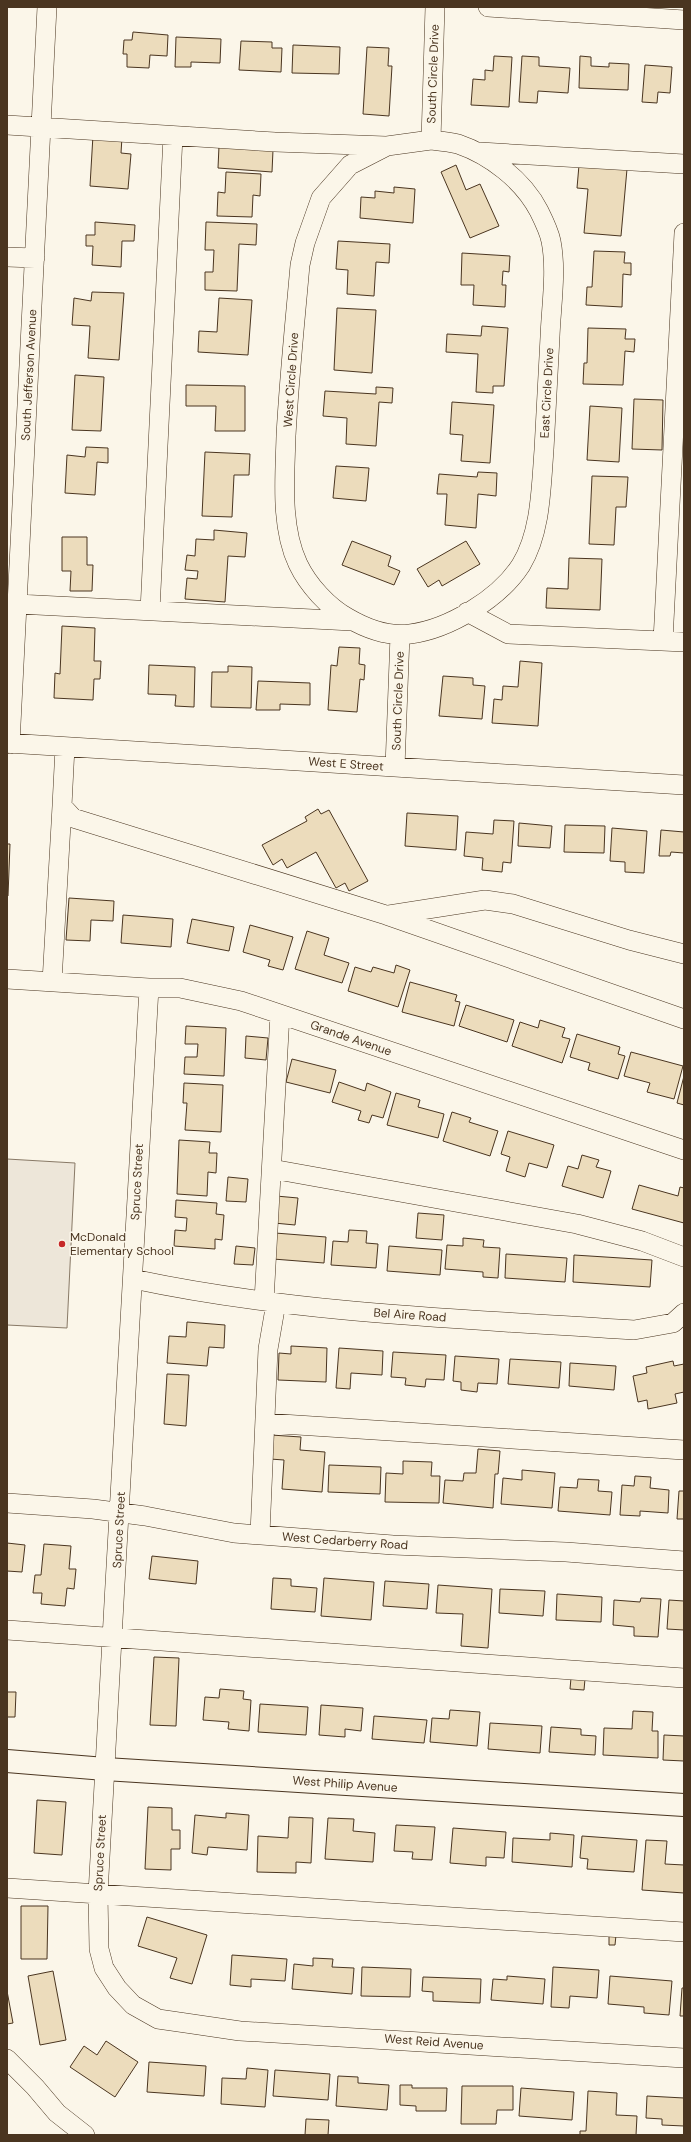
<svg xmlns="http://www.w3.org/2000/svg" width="691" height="2142" font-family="'DM Sans',sans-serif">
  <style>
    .green { fill: #ede6d9; stroke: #887966 }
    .building { fill: #ecdcbc; stroke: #4a3520 }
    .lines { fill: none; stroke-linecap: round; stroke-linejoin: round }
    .minor-casing { stroke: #4a3520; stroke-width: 20 }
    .major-casing { stroke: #4a3520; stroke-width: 24 }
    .minor { stroke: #fbf6e9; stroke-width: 19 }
    .major { stroke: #fbf6e9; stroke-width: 22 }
    .poi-dot { fill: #c62828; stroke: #fbf6e9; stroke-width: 1.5 }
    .labels { text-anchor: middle; stroke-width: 3; stroke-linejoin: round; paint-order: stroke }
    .street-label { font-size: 12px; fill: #4a3520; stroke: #fbf6e9 }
    .poi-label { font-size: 12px; fill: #4a3520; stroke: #fbf6e9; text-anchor: start }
  </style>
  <rect width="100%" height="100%" fill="#fbf6e9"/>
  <path class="green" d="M7,1159L75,1163L67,1328L7,1325Z"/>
  <path class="building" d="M133,32L168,35L167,56L150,55L149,68L127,67V54H123L124,40H132Z
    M176,37L221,39L220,63L191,62V67H175Z
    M241,41L272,42V48H282L281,72L239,70Z
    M293,45L340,47L339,74L292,73Z
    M367,47L389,48L388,66H392L389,116L363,114Z
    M494,56L512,57L509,107L471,105L473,79L485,80V70L493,71Z
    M522,56L539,57V66L570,68L568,93L538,91L537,103L519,102Z
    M580,56L591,57V66L609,67V63L629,64L628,90L579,88Z
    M645,65L672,67L670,93L658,92L657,103L642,102Z
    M93,135L122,137L121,153L131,154L128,189L90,186Z
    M219,146L273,150L272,172L218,168Z
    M456,165L466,190L480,184L499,226L470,238L441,172Z
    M579,165L627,169L621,236L584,233L588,189L577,188Z
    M226,172L261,174L260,196L253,195L252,217L217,216L218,192L225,193Z
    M394,187L415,189L413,223L360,218L361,197L375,198V191L394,193Z
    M95,222L135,225L134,241H122L121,267L92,265L93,246H86V235H95Z
    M206,222L257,224L256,245L239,244L237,291L205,290V272H213L214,250H205Z
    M338,241L390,244L389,263L376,262L374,296L347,294L348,270L336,269Z
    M594,251L625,252L624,263H631V275L623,274L622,307L586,305L587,287H592Z
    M462,253L510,256L509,272L503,271L502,285H506L505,307L473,305L474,285H461Z
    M92,292L124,293L119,360L88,358L90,326L72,325L74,298L91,301Z
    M219,298L252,300L248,355L198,352L199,331L217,332Z
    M337,308L376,310L372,373L334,370Z
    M482,326L508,328L504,386H493V393L476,392L478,354L446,352L447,334L481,336Z
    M588,328L626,329L625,339H635L634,352L625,351L623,385L583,384L584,363H587Z
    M75,375L104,377L101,431L72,430Z
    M186,385L245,386V431H215L216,406H186Z
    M376,387L393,388L392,403L379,402L376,446L346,444L347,418L323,416L325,391L376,394Z
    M634,399L663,400L662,450L632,449Z
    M452,402L494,405L490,463L461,461L463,435L450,434Z
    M590,406L622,408L619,462L587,460Z
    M86,447L108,448V463L97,462L95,495L65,493L67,455L85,457Z
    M205,452L250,454L249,475H234L232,517L202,516Z
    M336,466L369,468L366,501L333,498Z
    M478,472L497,473L496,496L478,494L476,528L445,525L447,494H437L439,474L477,477Z
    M592,476L628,477L626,507H616L614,545L589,544Z
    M214,530L247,533L245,557L228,556L225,602L185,599L187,578L197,579L198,571L185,570L187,555L195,556L196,539L214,540Z
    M62,537H87V565H93L92,591H70L71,571H62Z
    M352,541L391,556L388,566L400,571L394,585L342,565Z
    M466,541L480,564L442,586L439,580L428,587L417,569Z
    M569,558L602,559L600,610L546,608L547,588L568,589Z
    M62,626L95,628L94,661H101L100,679H94L93,700L54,698L55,673L60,674Z
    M339,647L360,648L359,664L365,665L364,680L360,679L357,712L328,710L331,665L337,666Z
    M520,661L542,663L538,726L492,723L494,699L502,700L503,686L518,687Z
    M149,665L195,667L194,707L175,706L176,695L148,694Z
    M228,666L252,667L251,708L211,707L212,672H228Z
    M443,676L473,678V685L485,686L482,719L439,716Z
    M258,681L310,683V705L280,704V710H256Z
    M318,809L321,814L329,810L368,881L349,891L345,883L336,888L316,852L287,868L282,859L273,865L262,845L307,821L305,817Z
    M407,813L458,816L456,850L405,846Z
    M494,820L514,821L511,863L503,862L502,872L482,870L483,858L464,856L466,832L493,834Z
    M519,823L552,826L550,848L518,846Z
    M565,825L605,826L604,853L564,852Z
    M612,828L647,831L644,873L625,872V862L610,861Z
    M661,830L684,832V853L671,852L670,856H659Z
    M7,844H10L8,896H7Z
    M69,898L114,901L113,921L91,920L90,941L66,940Z
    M123,915L173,919L171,947L121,943Z
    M192,919L234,927L229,951L187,943Z
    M250,925L293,937L283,970L268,966L270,960L243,952Z
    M307,931L329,938L324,955L349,963L342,983L295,969Z
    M396,965L410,970L398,1007L348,991L355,967L371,972L373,967L394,973Z
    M410,982L457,995L455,1001L460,1002L454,1026L402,1012Z
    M466,1005L514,1020L507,1042L459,1026Z
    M540,1020L565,1028L562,1037L570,1039L562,1063L512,1046L520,1022L538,1028Z
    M186,1026L226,1028L224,1076L184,1074L185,1057H197L198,1044H185Z
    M577,1034L620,1047L618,1054L625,1056L618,1079L588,1070L590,1063L570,1057Z
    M246,1036L268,1038L266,1060L245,1058Z
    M631,1052L683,1066L674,1099L647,1092L650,1083L624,1076Z
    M292,1059L336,1070L330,1093L286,1082Z
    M684,1076V1105L677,1103Z
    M339,1082L365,1091L367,1083L391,1092L383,1118L372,1115L369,1123L358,1120L361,1111L332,1102Z
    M184,1083L223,1085L221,1132L185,1130L187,1103H183Z
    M396,1093L420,1100L418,1107L444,1114L438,1138L387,1125Z
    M452,1112L471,1118L469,1122L498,1131L490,1156L443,1141Z
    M508,1131L554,1145L547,1168L529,1163L525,1177L506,1171L510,1157L501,1154Z
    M179,1140L210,1142L209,1153H217L216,1173L208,1172L207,1196L177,1194Z
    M582,1155L599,1160L596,1167L611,1171L603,1198L562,1186L568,1166L578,1169Z
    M228,1177L248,1179L246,1202L226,1201Z
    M639,1185L678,1196L680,1187L684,1188V1223L632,1209Z
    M276,1196L298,1198L295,1225L274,1223Z
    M176,1200L217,1203L216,1214L224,1215L222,1240L215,1239V1249L174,1246L175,1230L186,1231L187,1218L175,1217Z
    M418,1213L444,1215L442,1240L416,1238Z
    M349,1230L367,1231L366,1243L378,1244L376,1268L331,1265L333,1241L348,1242Z
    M275,1233L326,1237L324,1263L273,1259Z
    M463,1238L484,1240L483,1247L500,1248L498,1278L483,1277V1272L445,1269L447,1245L463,1246Z
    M236,1246L255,1248L253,1265L234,1264Z
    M389,1246L442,1250L440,1275L387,1271Z
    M506,1254L567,1258L565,1282L505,1278Z
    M574,1255L652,1260L650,1287L573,1282Z
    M187,1322L225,1325L224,1348L209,1347L207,1366L167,1363L169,1336L186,1337Z
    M291,1346L327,1348L326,1382L278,1380L279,1353L291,1354Z
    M339,1348L383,1351L382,1375L351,1373L350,1389L336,1388Z
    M393,1352L446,1355L444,1380L426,1379L425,1387L405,1385L406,1378L391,1377Z
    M455,1356L499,1359L497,1384L478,1383L477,1392L461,1390V1382L453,1381Z
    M510,1359L561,1362L559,1388L508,1384Z
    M673,1361L674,1366L684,1364V1392L675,1394L677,1403L648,1409L647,1400L638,1402L633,1376L647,1373L646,1367Z
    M570,1363L616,1366L614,1390L569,1386Z
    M167,1374L189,1375L186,1426L164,1424Z
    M271,1435L301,1437L300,1450L325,1452L322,1492L282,1489L284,1460L270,1459Z
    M478,1449L500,1451L498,1474H495L493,1508L443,1503L445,1480L463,1481L464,1473H476Z
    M403,1461L432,1462L431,1476H440L439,1503L385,1502L386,1473L403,1474Z
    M329,1465L381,1467L380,1494L328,1492Z
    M522,1470L555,1473L552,1508L501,1504L503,1478L522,1480Z
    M635,1476L651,1477L650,1488L669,1490L668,1513L640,1511V1516L620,1515L622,1485L634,1486Z
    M578,1479L599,1480L598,1491L612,1492L610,1515L558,1511L560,1487L577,1488Z
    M679,1491H684V1519H677Z
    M7,1543L25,1545L22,1572L7,1571Z
    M44,1544L71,1546L69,1569H76L74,1589L67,1588L65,1606L41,1604L42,1593H33L35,1575H41Z
    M152,1556L198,1561L196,1584L149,1579Z
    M273,1578L291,1579V1586L317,1588L315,1612L271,1609Z
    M324,1578L374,1582L371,1620L321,1616Z
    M385,1581L429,1584L427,1609L383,1606Z
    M438,1585L492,1589L488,1648L461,1646L463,1614L436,1613Z
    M500,1589L545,1591L543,1616L499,1613Z
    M557,1594L602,1597L601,1622L556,1620Z
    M641,1598L661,1599L658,1637L634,1636V1627L613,1625L614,1600L640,1602Z
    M669,1600L684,1601V1630L667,1629Z
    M154,1657L179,1658L176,1726L150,1725Z
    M571,1678L585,1679L584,1690L570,1689Z
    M220,1689L244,1691L243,1699L251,1700L249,1731L228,1729L229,1722L203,1720L205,1697L219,1698Z
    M7,1692H16L15,1717H7Z
    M260,1704L308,1707L306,1735L258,1732Z
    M321,1705L363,1708L361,1731L345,1729V1737L319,1735Z
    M450,1710L480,1712L477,1746L430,1742L432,1718L449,1719Z
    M633,1711L653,1712L652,1731H658V1758L603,1755L604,1728L632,1729Z
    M374,1716L427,1720L424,1743L372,1739Z
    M490,1723L542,1726L540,1753L488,1749Z
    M551,1727L581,1729V1735L596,1736L595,1755L549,1752Z
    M664,1735L684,1736V1761L663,1760Z
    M37,1800L66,1802L62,1855L34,1853Z
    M148,1807L172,1808V1830H180V1849H171V1870L145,1869Z
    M226,1813L249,1815L247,1850L208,1847L207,1855L192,1853L195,1815L226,1818Z
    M289,1817L313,1818L311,1863L296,1862V1873L257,1872L258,1836L288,1838Z
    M328,1818L354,1819L353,1831L375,1833L373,1862L325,1859Z
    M396,1825L435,1827L432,1860L412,1859L413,1852L394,1851Z
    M453,1828L506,1832L504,1858L486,1857V1866L450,1863Z
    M550,1833L574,1835L572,1867L512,1862L513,1838L550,1840Z
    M582,1836L637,1840L634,1872L587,1869L588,1859L580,1858Z
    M646,1840L667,1841L665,1864L684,1865V1893L642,1890Z
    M21,1906H48L47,1959H21Z
    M147,1917L207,1935L192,1984L170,1978L177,1958L138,1946Z
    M609,1935H616L615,1945H609Z
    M232,1955L287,1959L285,1981L251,1979V1987L230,1985Z
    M313,1958L333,1959L332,1967L354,1968L352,1994L292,1989L294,1964L313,1966Z
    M362,1967L411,1969L410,1997L361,1996Z
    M553,1967L599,1970L597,1998L570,1996L569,2008L551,2007Z
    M53,1971L66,2040L40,2045L28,1976Z
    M507,1976L545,1979L543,2004L491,2000L493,1979L507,1980Z
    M610,1976L672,1981L669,2015L644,2013V2007L608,2004Z
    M423,1977L481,1979L480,2003L433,2001V1992L422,1991Z
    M682,1988H684V2016H680Z
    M7,1991L13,2023L7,2024Z
    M106,2041L138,2062L115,2097L70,2067L84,2046L97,2055Z
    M149,2062L206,2066L204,2096L147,2092Z
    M247,2068L268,2070L265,2107L221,2104L222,2078L246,2079Z
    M275,2070L330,2074L328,2100L273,2096Z
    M338,2076L358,2077V2083L389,2085L387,2110L336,2106Z
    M400,2085H412V2088H447L446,2111H416V2106L400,2105Z
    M462,2086H513V2110H497L496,2124H461Z
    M521,2088L574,2092L572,2120L519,2116Z
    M588,2091L617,2093L616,2115L637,2116L636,2135H580V2131H586Z
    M647,2096L684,2098V2126L662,2125V2119L646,2118Z
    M306,2119L329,2120L328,2135H305Z"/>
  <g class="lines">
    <g class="minor-casing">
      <path id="minor" d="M488,7L684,20
        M7,125L275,142L386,146
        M431,140C440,141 450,142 458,144C490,155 523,180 539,211C543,219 549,231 551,241C557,271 551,307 550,337C548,375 546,413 544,450C541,488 541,532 521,565C499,599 449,629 410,634C388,637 367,629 348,618C328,607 308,585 298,564C280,526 285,477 286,436C289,379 295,322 300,265L305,243L321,198L350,165L387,146Z
        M431,140L435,7
        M480,152L684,164
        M7,257L35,258
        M17,604L352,621
        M150,611L173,136
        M467,612L508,634L684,642
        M663,641L684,233
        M7,743L684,785
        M10,744L47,7
        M65,747L62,806L73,818L386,915L684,1019
        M395,767L400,635
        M389,915L485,900L513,904L629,940L684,954
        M7,979L149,988H180L241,1001L684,1150
        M52,982L62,806
        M149,988C130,1290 115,1592 98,1894L99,1949L104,1968L117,1988L133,2005L158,2019L240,2031L684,2058
        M272,1169L577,1224L642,1241L684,1257
        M133,1279C297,1314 467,1319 634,1330L673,1323L684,1313
        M264,1301L280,1014
        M266,1423L684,1450
        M7,1503L93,1509L145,1516L234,1533L393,1545L566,1552L684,1561
        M260,1534L268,1349L276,1303
        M7,1630L684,1678
        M7,1888L684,1932
        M7,2059L35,2087L57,2113L85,2135"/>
    </g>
    <g class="major-casing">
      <path id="major" d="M7,1761L105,1769L684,1805"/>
    </g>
    <use href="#minor" class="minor"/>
    <use href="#major" class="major"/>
  </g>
  <circle class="poi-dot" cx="62" cy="1244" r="4"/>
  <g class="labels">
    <g class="street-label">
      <text transform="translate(433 74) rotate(-88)" y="4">South Circle Drive</text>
      <text transform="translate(29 375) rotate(-87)" y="4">South Jefferson Avenue</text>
      <text transform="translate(291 380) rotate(-86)" y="4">West Circle Drive</text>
      <text transform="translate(547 393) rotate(-87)" y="4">East Circle Drive</text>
      <text transform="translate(398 701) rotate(-88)" y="4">South Circle Drive</text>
      <text transform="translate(346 764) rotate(4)" y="4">West E Street</text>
      <text transform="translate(351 1038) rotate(19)" y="4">Grande Avenue</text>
      <text transform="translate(137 1182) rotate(-87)" y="4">Spruce Street</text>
      <text transform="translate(410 1315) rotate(4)" y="4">Bel Aire Road</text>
      <text transform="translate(119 1530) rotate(-87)" y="4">Spruce Street</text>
      <text transform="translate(345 1541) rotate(4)" y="4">West Cedarberry Road</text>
      <text transform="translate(345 1784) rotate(4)" y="4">West Philip Avenue</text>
      <text transform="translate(100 1853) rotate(-87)" y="4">Spruce Street</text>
      <text transform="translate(434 2042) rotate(4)" y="4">West Reid Avenue</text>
    </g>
    <g class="poi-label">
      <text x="70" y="1241">McDonald<tspan x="70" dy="14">Elementary School</tspan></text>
    </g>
  </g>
  <rect width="691" height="2142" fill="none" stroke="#4a3520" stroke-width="16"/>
</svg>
